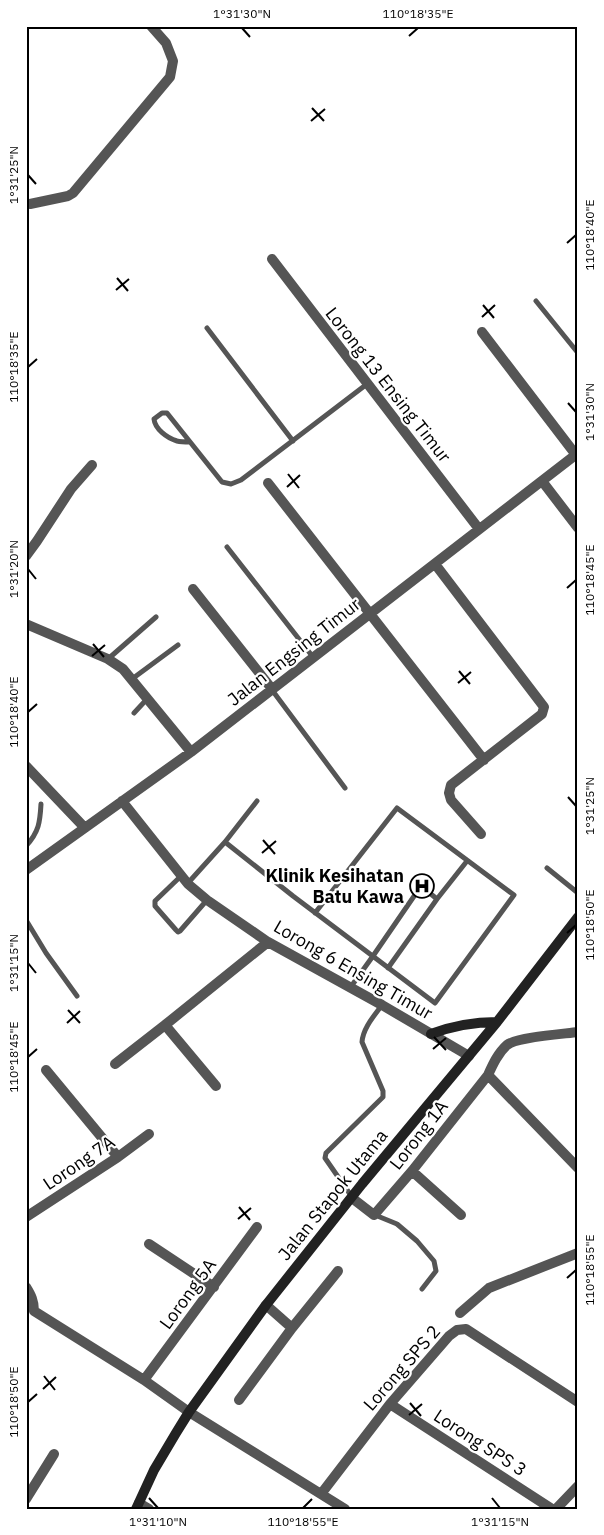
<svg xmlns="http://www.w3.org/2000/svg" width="604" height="1535" font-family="'IBM Plex Sans',sans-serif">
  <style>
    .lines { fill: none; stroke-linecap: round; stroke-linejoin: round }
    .service { stroke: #555; stroke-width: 5 }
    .minor { stroke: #555; stroke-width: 10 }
    .secondary { stroke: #222; stroke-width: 10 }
    .ticks { fill: none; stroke: #000; stroke-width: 2 }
    .labels { text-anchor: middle; stroke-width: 4.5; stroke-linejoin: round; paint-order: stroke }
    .street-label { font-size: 18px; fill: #000; stroke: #fff }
    .poi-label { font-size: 18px; font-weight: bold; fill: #000; stroke: #fff; text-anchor: end }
    .neatline { fill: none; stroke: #000; stroke-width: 2 }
    .ticks-label { font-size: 12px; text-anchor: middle; fill: #000 }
  </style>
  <rect width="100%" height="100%" fill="#fff"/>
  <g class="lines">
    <path class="service" d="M536,301L578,353
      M207,328L293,441
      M190,442C186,442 181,442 177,441C167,438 155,429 154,419L162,413H167L222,482L231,484L241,480L367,384
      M227,547L313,657
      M108,659L156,617
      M132,679L178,645
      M272,690L345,788
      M134,713L147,699
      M225,842L293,896L435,1003L514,895L397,808L315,913
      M26,846C39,832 40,822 41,804
      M547,868L578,893
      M181,876L155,901V906L176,930L178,932L180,931L207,900
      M188,883L225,842L257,801
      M26,920L46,953L77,996
      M388,968L437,899L467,861
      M350,988L373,956L421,886L437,899
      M352,1197L325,1158L326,1153L383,1097V1091L362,1042C363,1028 374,1016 382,1005
      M375,1215L397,1224L417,1241L434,1261L436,1271L422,1289"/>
    <path class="minor" d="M30,204L68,196L73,193L170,77L173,61L166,43L151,26
      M272,259L479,529
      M482,332L576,455
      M542,481L578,528
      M268,483L484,760
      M26,556L37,541L71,489L92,465
      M435,564L544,707L542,714L451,785L449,793L451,800L481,834
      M193,589L272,689
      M26,624L108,659L123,669L191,752
      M26,766L84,827
      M122,801L188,884L207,900L268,942L382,1005L469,1056
      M26,870L191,752L578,453
      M578,1032C563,1034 517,1037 507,1045C498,1053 493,1064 488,1075L578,1168
      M115,1064L165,1025
      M46,1070L118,1157
      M216,1086L165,1025L268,942
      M412,1171L461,1215
      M352,1198L374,1215L412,1171L488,1075
      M26,1217L118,1157L149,1134
      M149,1244L214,1287
      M26,1287C31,1295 34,1301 34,1311
      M266,1305L292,1328
      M34,1311L144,1380L189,1412L345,1509
      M460,1313L489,1288L578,1253
      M144,1380L257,1227
      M239,1400L292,1328L338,1271
      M390,1404L552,1509
      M321,1494L390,1404L449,1336L457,1330L466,1329L578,1402
      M26,1499L54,1454
      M139,1503L149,1509
      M556,1509L578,1486"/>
    <path class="secondary" d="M431,1034C452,1026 474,1022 497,1022
      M136,1509L154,1470L176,1433L189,1412L266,1305L362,1184L497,1022L578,917"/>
  </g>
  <path class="ticks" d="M242,28L250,37M409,36L418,28M312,108L324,121M311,121L325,109M28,175L36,184M567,243L576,235M117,278L128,291M116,290L129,279M483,305L494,318M482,317L495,305M28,367L37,359M568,403L576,412M288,474L299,488M287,487L300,475M28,569L36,579M567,588L576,580M93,644L104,657M92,656L105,645M459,671L470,684M458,683L471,672M28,712L37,704M568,797L576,806M263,840L275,854M262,853L276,841M567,933L576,925M28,963L36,973M68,1010L80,1023M67,1023L80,1011M434,1037L446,1050M433,1049L446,1038M28,1057L37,1049M239,1207L250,1220M238,1219L251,1208M567,1278L576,1270M44,1376L55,1390M43,1389L56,1377M28,1402L37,1394M410,1403L421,1416M409,1415L422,1404M149,1498L158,1508M492,1498L500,1508M303,1508L312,1499"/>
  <defs>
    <g id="hospital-ring" transform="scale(1.25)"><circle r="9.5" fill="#fff" stroke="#000" stroke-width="1.5"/><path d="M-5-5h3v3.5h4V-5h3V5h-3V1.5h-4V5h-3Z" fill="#000"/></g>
  </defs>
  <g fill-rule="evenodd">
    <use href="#hospital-ring" x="422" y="886"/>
  </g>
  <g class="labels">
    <g class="street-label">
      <text transform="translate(388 385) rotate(52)" y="6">Lorong 13 Ensing Timur</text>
      <text transform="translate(294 652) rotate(-38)" y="6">Jalan Engsing Timur</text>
      <text transform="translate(353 970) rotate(30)" y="6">Lorong 6 Ensing Timur</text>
      <text transform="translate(419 1135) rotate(-52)" y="6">Lorong 1A</text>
      <text transform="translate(79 1163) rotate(-34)" y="6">Lorong 7A</text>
      <text transform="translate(333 1195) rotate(-51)" y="6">Jalan Stapok Utama</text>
      <text transform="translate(188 1294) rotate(-54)" y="6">Lorong 5A</text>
      <text transform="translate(402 1368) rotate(-49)" y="6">Lorong SPS 2</text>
      <text transform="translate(480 1443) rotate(33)" y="6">Lorong SPS 3</text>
    </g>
    <g class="poi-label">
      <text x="404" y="882">Klinik Kesihatan<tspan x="404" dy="21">Batu Kawa</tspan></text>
    </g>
  </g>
  <rect width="604" height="1535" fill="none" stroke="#ffffff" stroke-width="55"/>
  <rect x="28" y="28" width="548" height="1480" class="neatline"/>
  <g class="ticks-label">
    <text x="242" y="18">1°31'30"N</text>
    <text x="418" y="18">110°18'35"E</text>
    <text transform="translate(14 175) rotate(-90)" y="4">1°31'25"N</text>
    <text transform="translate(590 235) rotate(-90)" y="4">110°18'40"E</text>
    <text transform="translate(14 367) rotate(-90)" y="4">110°18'35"E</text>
    <text transform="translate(590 412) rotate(-90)" y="4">1°31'30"N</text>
    <text transform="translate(14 569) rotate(-90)" y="4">1°31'20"N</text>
    <text transform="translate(590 580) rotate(-90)" y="4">110°18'45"E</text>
    <text transform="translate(14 712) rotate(-90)" y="4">110°18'40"E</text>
    <text transform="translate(590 806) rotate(-90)" y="4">1°31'25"N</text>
    <text transform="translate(590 925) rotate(-90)" y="4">110°18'50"E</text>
    <text transform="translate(14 963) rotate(-90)" y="4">1°31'15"N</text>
    <text transform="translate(14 1057) rotate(-90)" y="4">110°18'45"E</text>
    <text transform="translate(590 1270) rotate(-90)" y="4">110°18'55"E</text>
    <text transform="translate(14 1402) rotate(-90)" y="4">110°18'50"E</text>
    <text x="158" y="1526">1°31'10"N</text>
    <text x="303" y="1526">110°18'55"E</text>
    <text x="500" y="1526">1°31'15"N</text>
  </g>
</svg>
